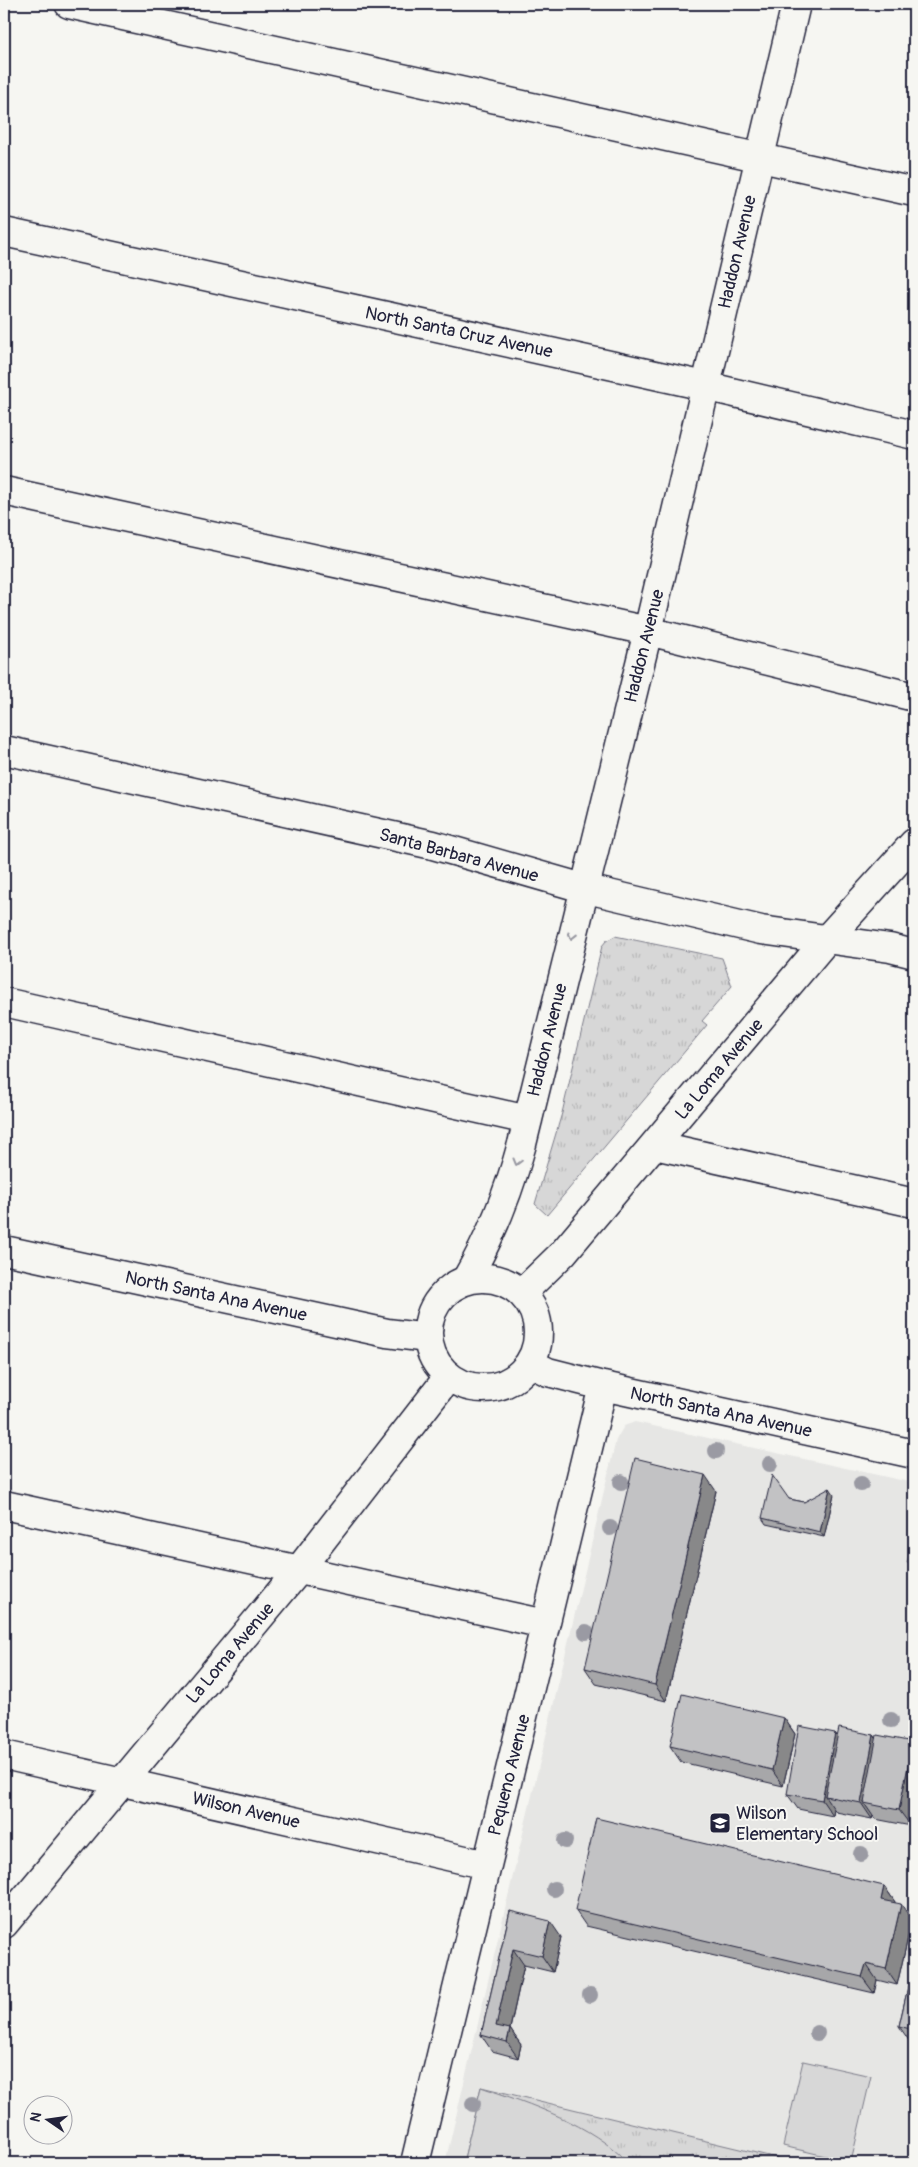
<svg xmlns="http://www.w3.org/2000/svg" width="918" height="2167" font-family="Pangolin,sans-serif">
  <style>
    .built { fill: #e6e6e4 }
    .grass { fill: url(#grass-tufts); stroke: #7c7c89 }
    .green { fill: #d7d7d7; stroke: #7c7c89 }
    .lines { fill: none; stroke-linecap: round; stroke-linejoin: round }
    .minor-casing { stroke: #22223b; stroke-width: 31 }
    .major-casing { stroke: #22223b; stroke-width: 31 }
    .minor { stroke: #f6f6f2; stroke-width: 28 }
    .major { stroke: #f6f6f2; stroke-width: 28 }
    .tree { fill: #9a9aa3 }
    .wall { fill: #a7a7a9; stroke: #22223b }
    .shaded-wall { fill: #888889; stroke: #22223b }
    .building { fill: #c2c2c4; stroke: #22223b }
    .oneway { stroke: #9797a0 }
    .labels { text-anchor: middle; stroke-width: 4; stroke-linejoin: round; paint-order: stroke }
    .street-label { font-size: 18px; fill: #22223b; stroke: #f6f6f2 }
    .poi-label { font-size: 18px; fill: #22223b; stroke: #f6f6f2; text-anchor: start }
  </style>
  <defs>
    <pattern id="grass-tufts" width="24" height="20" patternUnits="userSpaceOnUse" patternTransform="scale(1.25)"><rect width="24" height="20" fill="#d7d7d7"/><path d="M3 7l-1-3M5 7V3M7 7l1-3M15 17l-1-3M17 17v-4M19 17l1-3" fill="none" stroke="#b8b8b9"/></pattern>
  </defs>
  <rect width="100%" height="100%" fill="#f6f6f2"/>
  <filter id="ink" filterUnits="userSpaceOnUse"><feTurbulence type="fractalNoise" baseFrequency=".02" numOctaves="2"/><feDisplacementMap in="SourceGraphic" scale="10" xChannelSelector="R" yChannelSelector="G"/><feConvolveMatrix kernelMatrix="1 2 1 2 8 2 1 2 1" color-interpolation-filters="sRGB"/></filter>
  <g filter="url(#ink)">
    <path class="built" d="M635,1422L914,1483V2163H445L616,1440L624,1426Z"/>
    <path class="grass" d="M615,936L722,958L732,986L702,1021L707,1025L547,1215L535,1204L562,1113L602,946L606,941Z
      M481,2087L798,2163H463Z"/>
    <path class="green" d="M914,1533V1565L907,1563Z
      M803,2061L871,2076L851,2162L783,2146Z
      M481,2087C530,2104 592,2124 628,2163H463Z"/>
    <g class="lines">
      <g class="minor-casing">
        <path id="minor" d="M69,4L914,192
          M4,232L705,386L914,435
          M4,491L648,631L914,697
          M4,750L433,845L583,888L761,930L890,948L914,954
          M4,1002L528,1120
          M655,1145L914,1203
          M4,1250L387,1333L428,1338
          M466,1280C491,1237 509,1192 522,1144L648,631L796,4
          M530,1363L548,1372L603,1386L914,1454
          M4,1505L545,1624
          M4,1755L487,1865
          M415,2163L603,1386"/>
      </g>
      <g class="major-casing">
        <path id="major" d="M428 1333a55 55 0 1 1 110 0a55 55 0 1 1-110 0Z
          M522,1293L563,1253L827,939L914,843
          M4,1924L298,1571L449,1376"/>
      </g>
      <use href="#minor" class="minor"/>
      <use href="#major" class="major"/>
    </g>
    <g class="tree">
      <circle cx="716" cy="1451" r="8"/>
      <circle cx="770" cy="1464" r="8"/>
      <circle cx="621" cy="1482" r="8"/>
      <circle cx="861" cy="1484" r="8"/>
      <circle cx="610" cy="1528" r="8"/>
      <circle cx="586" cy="1632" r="8"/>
      <circle cx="891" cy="1720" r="8"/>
      <circle cx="565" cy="1841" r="8"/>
      <circle cx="861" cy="1854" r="8"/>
      <circle cx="554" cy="1889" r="8"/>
      <circle cx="590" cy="1995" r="8"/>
      <circle cx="817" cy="2033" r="8"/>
      <circle cx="473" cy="2104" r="8"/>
    </g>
    <path class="wall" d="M716,1491L666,1701L596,1684L585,1668Z
      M834,1494L824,1537L766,1524L762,1518L789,1499L804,1502Z
      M784,1718L795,1734L783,1786L681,1762L670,1746Z
      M835,1733L837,1736L874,1735L876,1738L913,1742L914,1745V1807L911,1826L875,1819L873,1816L872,1819L836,1812L834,1809L833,1816L798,1809L787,1794Z
      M884,1886L895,1902V1903L912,1920L897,1985L877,1980L874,1993L586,1926L575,1910Z
      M510,1911L561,1937L553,1972L524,1965L510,2029L521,2045L518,2058L492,2051L481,2035Z
      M914,1961V2043L910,2042L899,2026Z"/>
    <path class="shaded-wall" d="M705,1475L716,1491L666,1701L655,1685Z
      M830,1488L834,1494L824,1537L820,1532Z
      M784,1718L795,1734L783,1786L772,1770Z
      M835,1733L846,1749L825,1796L834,1809L833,1816L822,1800Z
      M874,1735L885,1751L864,1803L873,1816L872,1819L861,1803Z
      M913,1742L914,1745V1807L911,1826L899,1810Z
      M884,1886L895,1902L892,1915L881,1900Z
      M901,1904L912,1920L897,1985L886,1969Z
      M550,1921L561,1937L553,1972L542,1956Z
      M513,1949L524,1965L507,2042L496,2026Z
      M866,1964L877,1980L874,1993L862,1977Z
      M510,2029L521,2045L518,2058L507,2042Z"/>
    <path class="building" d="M635,1458L705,1475L655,1685L585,1668Z
      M772,1475L789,1499L804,1502L830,1488L820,1532L762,1518Z
      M682,1694L784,1718L772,1770L670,1746Z
      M799,1726L835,1733L822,1800L787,1794Z
      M839,1728L874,1735L861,1803L825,1796Z
      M877,1735L913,1742L899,1810L864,1803Z
      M596,1818L884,1886L881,1900L901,1904L886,1969L866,1964L862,1977L575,1910Z
      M510,1911L550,1921L542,1956L513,1949L496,2026L510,2029L507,2042L481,2035Z
      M914,1961V2030L899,2026Z"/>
    <defs><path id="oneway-chevron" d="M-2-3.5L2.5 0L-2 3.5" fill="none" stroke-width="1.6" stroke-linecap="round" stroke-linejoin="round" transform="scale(1.25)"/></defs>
    <g class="oneway">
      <use href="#oneway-chevron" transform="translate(572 936) rotate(104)"/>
      <use href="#oneway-chevron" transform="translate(517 1162) rotate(105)"/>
    </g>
  </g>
  <defs>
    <g id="school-square" transform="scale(1.125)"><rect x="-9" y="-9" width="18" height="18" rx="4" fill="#22223b" stroke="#f6f6f2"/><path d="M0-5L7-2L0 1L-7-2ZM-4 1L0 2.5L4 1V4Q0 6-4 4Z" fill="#fff"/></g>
  </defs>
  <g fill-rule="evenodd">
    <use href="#school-square" x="720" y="1823"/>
  </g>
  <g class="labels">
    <g class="street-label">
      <text transform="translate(737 252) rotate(-77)" y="6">Haddon Avenue</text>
      <text transform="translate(459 332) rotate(12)" y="6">North Santa Cruz Avenue</text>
      <text transform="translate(644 646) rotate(-76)" y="6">Haddon Avenue</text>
      <text transform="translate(459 855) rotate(15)" y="6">Santa Barbara Avenue</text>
      <text transform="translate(547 1040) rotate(-76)" y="6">Haddon Avenue</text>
      <text transform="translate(719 1069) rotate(-50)" y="6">La Loma Avenue</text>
      <text transform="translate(216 1296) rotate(12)" y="6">North Santa Ana Avenue</text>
      <text transform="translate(721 1412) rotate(12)" y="6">North Santa Ana Avenue</text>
      <text transform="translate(230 1653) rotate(-50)" y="6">La Loma Avenue</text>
      <text transform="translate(509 1775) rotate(-76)" y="6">Pequeno Avenue</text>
      <text transform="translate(246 1810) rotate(13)" y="6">Wilson Avenue</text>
    </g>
    <g class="poi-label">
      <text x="736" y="1819">Wilson<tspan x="736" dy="21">Elementary School</tspan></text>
    </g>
  </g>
  <rect width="918" height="2167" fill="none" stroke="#f6f6f2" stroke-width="20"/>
  <rect x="10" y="10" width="898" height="2147" fill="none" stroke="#22223b" stroke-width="2" filter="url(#ink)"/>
  <g transform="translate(48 2120) rotate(283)"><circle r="24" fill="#f6f6f2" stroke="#a1a1a9"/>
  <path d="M0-4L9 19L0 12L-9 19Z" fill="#22223b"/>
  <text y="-8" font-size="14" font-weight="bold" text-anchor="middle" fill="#22223b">N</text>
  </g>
</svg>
